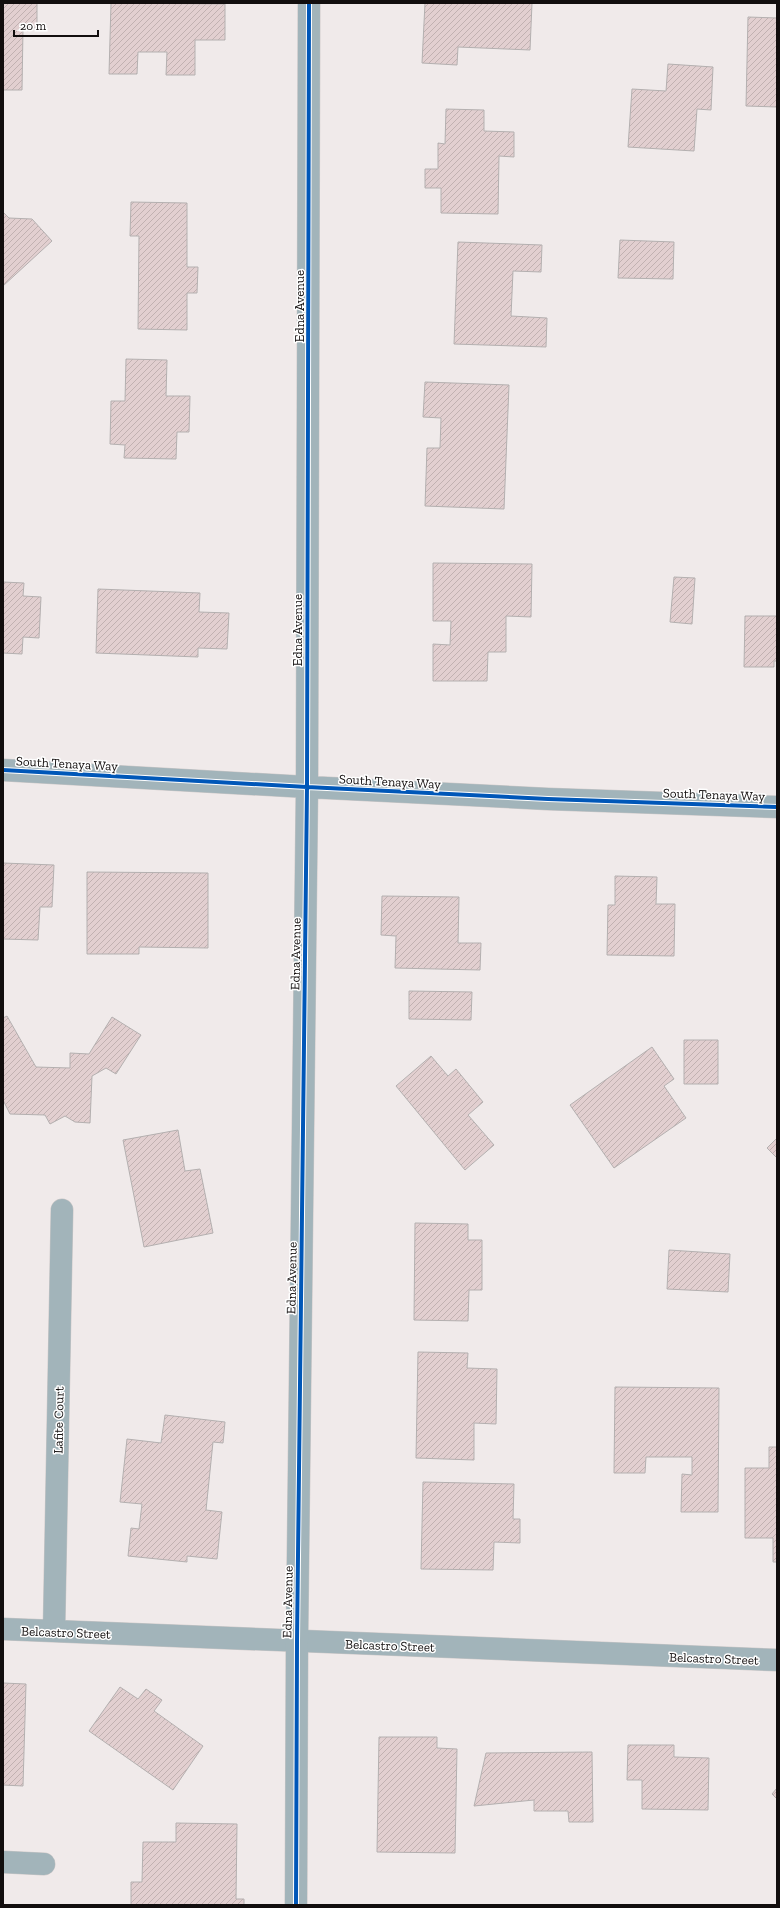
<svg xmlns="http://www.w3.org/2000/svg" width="780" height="1908" font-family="'Zilla Slab',serif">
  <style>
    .building { fill: url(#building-hatch); stroke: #b4b0b0 }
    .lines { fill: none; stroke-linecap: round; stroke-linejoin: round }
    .minor-casing { stroke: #ccc8c8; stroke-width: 23 }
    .tertiary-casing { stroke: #ccc8c8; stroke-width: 23 }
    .minor { stroke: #a2b4ba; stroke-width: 22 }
    .tertiary { stroke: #a2b4ba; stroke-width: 22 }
    .cycleway-casing { stroke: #fff; stroke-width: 6 }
    .cycleway { stroke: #0057b8; stroke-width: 4 }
    .labels { text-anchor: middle; stroke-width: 3; stroke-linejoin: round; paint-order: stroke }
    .street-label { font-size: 13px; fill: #120e0e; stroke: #fff }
  </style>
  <defs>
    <pattern id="building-hatch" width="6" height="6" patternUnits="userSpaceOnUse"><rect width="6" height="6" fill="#e2cfd0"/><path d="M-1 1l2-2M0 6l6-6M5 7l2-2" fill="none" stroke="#c1b1b1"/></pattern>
  </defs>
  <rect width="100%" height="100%" fill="#f0eaea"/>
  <path class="building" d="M3,3H37V28H23L22,90H3Z
    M111,3L225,4V40H195V75H166L167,52H138L137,74H109Z
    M425,3H532L530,50L458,47L457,65L422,63Z
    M748,17L777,18V107L746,106Z
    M668,64L713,67L711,110L697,109L694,151L628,147L632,89L666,91Z
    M446,109L484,110V131L514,132V157L499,156L498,214L441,213V188H425V169H438V143L445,144Z
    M131,202L187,203V267H198L197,293H187V330L138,329L139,236H130Z
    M3,212L9,218L32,219L52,241L3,286Z
    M620,240L674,242L673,279L618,278Z
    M458,242L542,245L541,272L513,271L511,316L547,318L546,347L454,344Z
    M126,359L167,360L166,396H190L189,432H177L176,459L124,458L125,445L110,444L111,401H125Z
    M425,382L509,385L504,509L425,506L427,448H440L441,418L423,417Z
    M433,563L532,564L531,617L506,616V652H488L487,681H433V644L450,645L451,621H433Z
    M674,577L695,578L692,624L670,622Z
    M3,582L24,583L23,596L41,597L39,638L23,637L22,654L3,653Z
    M98,589L200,593L199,612L229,613L227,649L198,648V657L96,653Z
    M745,616H777V661H774V667H744Z
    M3,863L54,865L52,907H40L38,940L3,939Z
    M87,872L208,873V948L139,947V954H87Z
    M615,876L657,877L656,904H675L674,956L607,955L608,905H615Z
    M382,896L459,897L458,943H481L480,970L395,968L396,936L381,935Z
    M409,991L472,992L471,1020L409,1019Z
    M7,1016L36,1067L70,1068V1053L89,1054L112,1017L141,1035L116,1074L106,1068L92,1076L90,1123L75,1122L65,1116L50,1124L45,1115L10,1114L3,1100V1018Z
    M684,1040H718V1084H684Z
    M652,1047L674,1079L664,1086L686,1118L614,1168L570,1105Z
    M431,1056L448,1076L456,1069L483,1102L468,1115L494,1145L465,1170L396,1086Z
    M178,1130L185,1171L200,1169L213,1233L144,1247L123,1140Z
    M777,1138V1158L767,1148Z
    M415,1223L468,1224V1240H482V1290H469L468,1321L414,1320Z
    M669,1250L730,1254L728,1292L667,1289Z
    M418,1352L468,1353L467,1368L497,1369L496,1424L474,1423V1460L416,1458Z
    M615,1387L719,1388L718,1512H681L682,1474L692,1475V1457H646L645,1473H614Z
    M165,1415L225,1422L223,1443L213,1442L206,1510L222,1512L217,1559L187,1556V1562L128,1556L131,1528L139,1529L142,1504L120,1502L127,1439L161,1443Z
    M769,1447H777V1562H773V1538H745V1468H769Z
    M423,1482L514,1484L513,1519H520V1543L494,1542L493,1570L421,1569Z
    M3,1683L26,1684L23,1786L3,1785Z
    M120,1687L138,1699L146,1689L162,1700L154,1711L203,1746L173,1790L89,1731Z
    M379,1737H437V1748L457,1749L455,1853L377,1852Z
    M628,1745H674V1757L709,1758L708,1810L642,1809V1780H627Z
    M592,1752L593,1822H569L568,1811H534V1800L474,1806L486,1753Z
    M777,1788V1799L772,1794Z
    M176,1823L237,1824L236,1899H244V1905H131V1882H142L143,1842H176Z"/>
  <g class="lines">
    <g class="minor-casing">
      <path id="minor" d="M3,1629L777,1660
        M54,1631L62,1210
        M3,1862L44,1864"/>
    </g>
    <g class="tertiary-casing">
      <path id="tertiary" d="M3,770L307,787L548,799L777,807
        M296,1905L297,1641L307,787L309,3"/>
    </g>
    <use href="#minor" class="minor"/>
    <use href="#tertiary" class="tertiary"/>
    <g class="cycleway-casing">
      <path id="cycleway" d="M3,770L307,787L548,799L777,807
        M296,1905L297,1641L307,787L309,3"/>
    </g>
    <use href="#cycleway" class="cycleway"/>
  </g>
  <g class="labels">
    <g class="street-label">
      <text transform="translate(299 306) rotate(-90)" y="5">Edna Avenue</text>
      <text transform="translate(297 630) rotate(-90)" y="5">Edna Avenue</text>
      <text transform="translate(67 763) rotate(3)" y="5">South Tenaya Way</text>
      <text transform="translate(390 781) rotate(3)" y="5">South Tenaya Way</text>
      <text transform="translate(714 794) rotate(2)" y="5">South Tenaya Way</text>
      <text transform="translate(295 954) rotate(-89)" y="5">Edna Avenue</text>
      <text transform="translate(291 1278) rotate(-89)" y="5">Edna Avenue</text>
      <text transform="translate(58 1420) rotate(-89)" y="5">Lafite Court</text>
      <text transform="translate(287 1602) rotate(-89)" y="5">Edna Avenue</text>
      <text transform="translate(66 1632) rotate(2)" y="5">Belcastro Street</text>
      <text transform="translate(390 1645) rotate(2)" y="5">Belcastro Street</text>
      <text transform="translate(714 1658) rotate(2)" y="5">Belcastro Street</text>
    </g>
  </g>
  <rect width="780" height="1908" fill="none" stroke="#120e0e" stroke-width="8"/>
  <path d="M14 30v6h84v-6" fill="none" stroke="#120e0e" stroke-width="2"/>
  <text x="20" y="30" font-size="12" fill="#120e0e" stroke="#ffffff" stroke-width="3" paint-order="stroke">20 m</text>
</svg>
